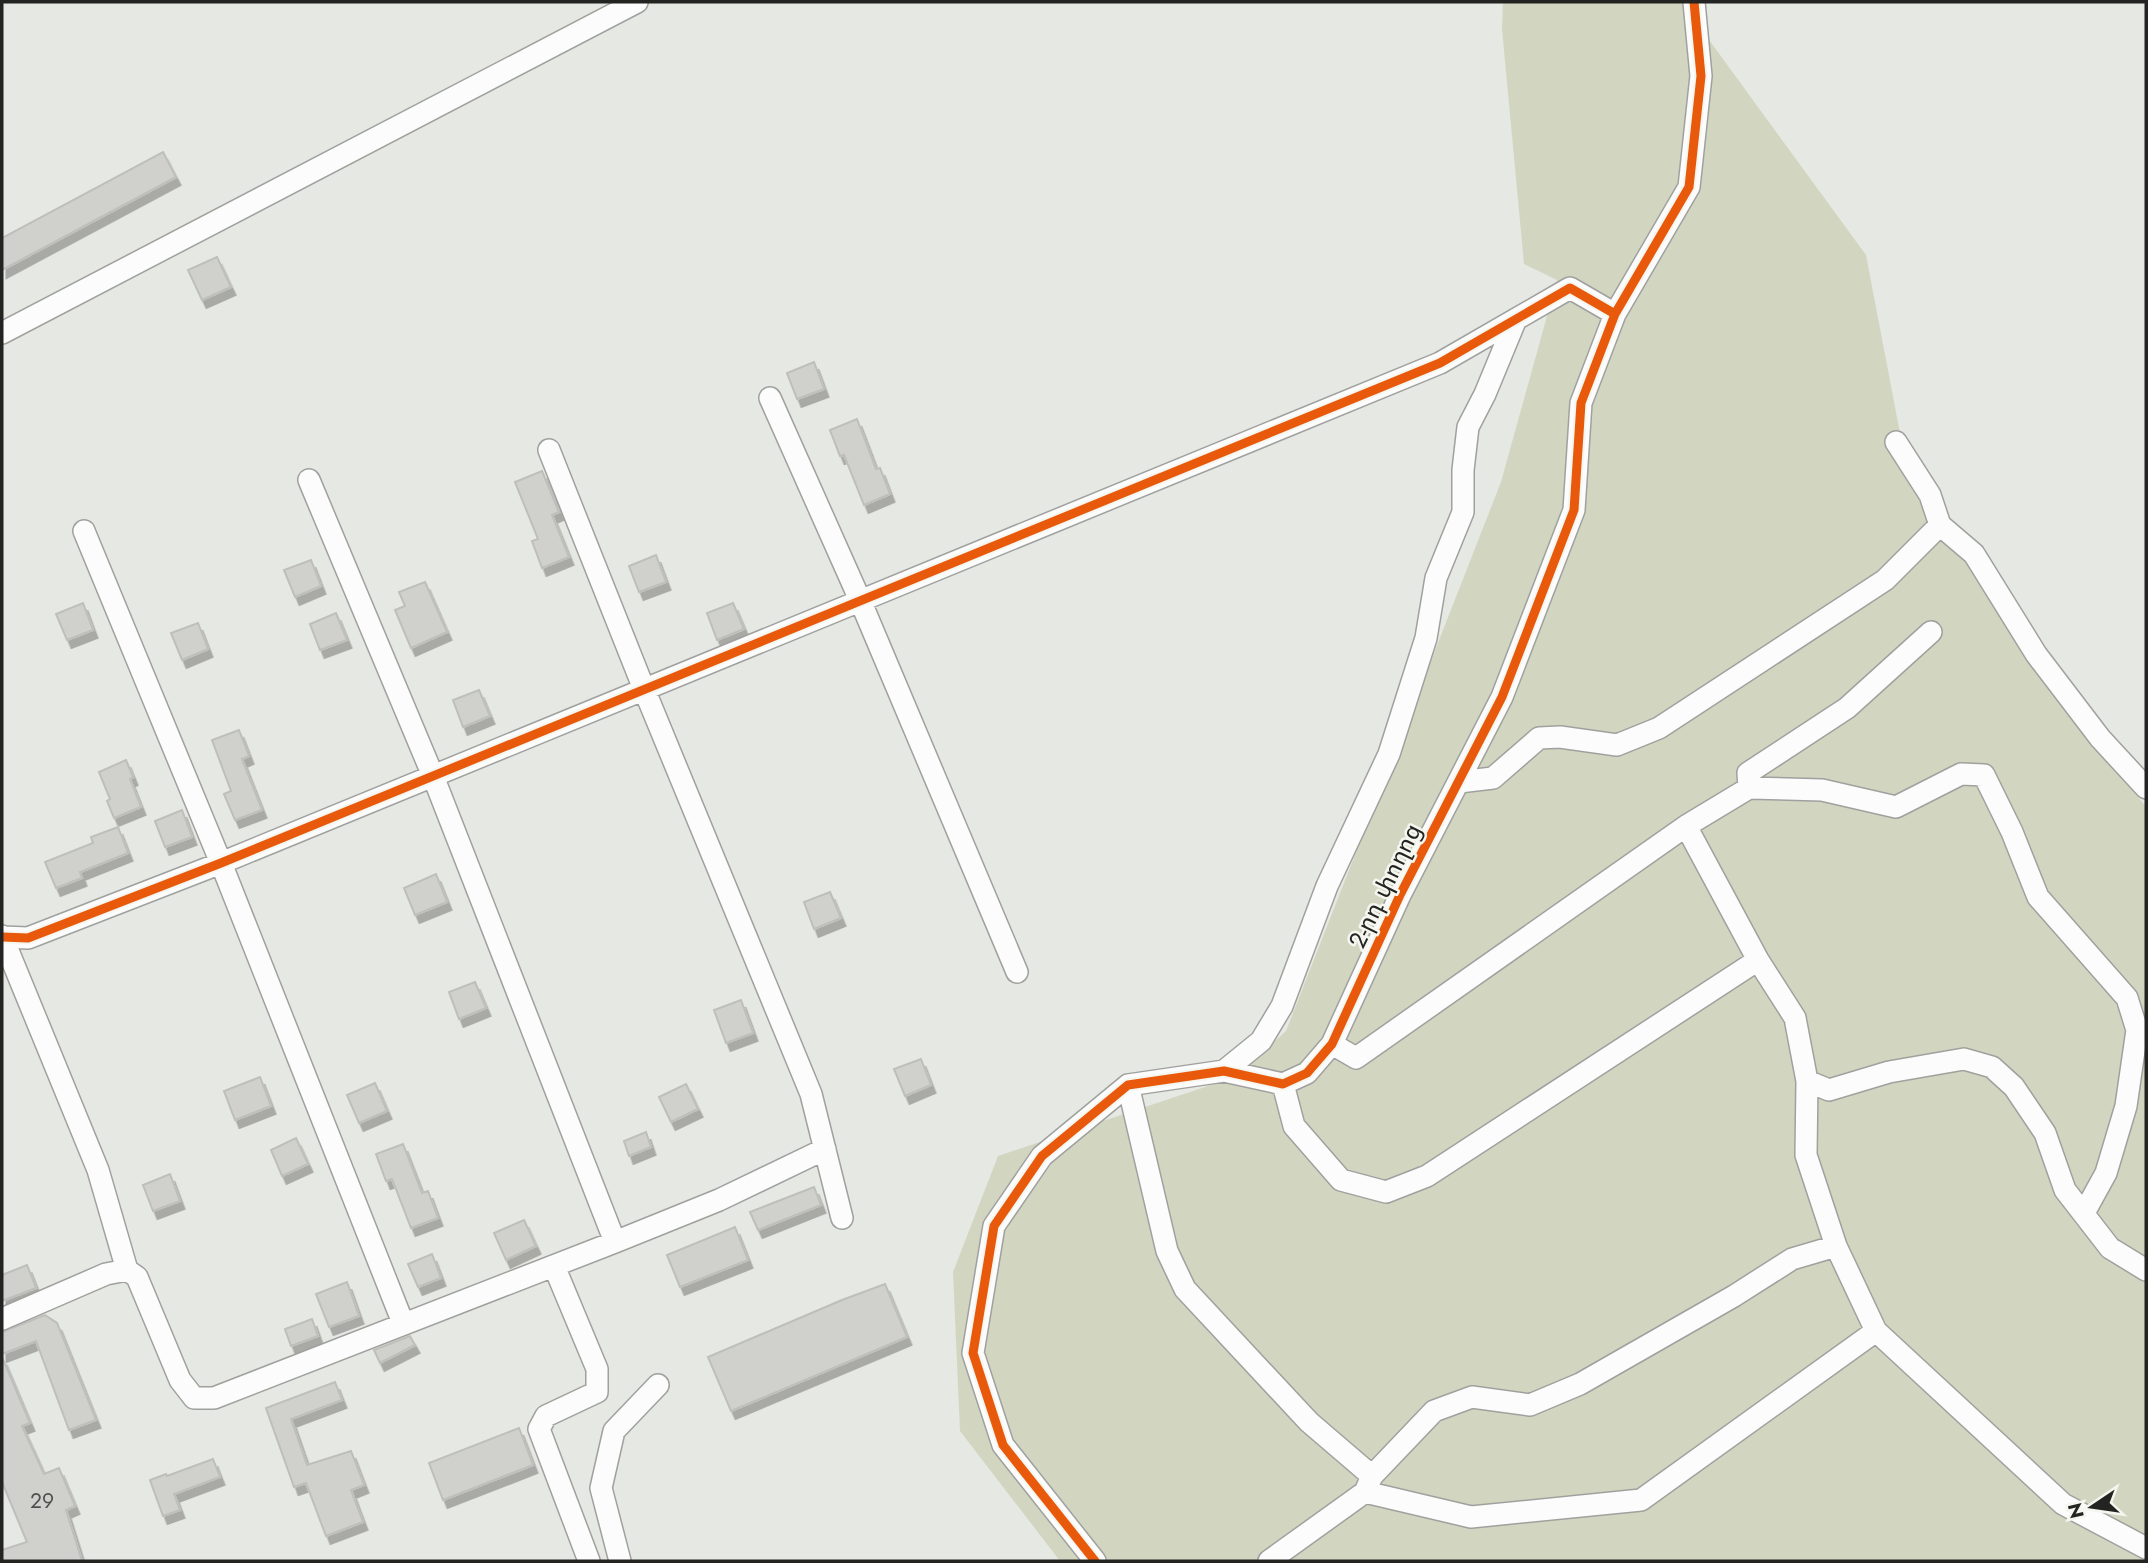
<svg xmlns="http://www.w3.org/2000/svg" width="2148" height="1563" font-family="Jost,'Noto Sans Armenian',sans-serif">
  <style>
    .green { fill: #d2d6c1 }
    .building { fill: #d0d1cd; stroke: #bebfbb; stroke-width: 2; filter: url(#shadow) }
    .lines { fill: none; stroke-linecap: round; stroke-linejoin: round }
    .minor-casing { stroke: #a0a19e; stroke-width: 24 }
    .minor { stroke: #fbfcfb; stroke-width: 21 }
    .cycleway-casing { stroke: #f4f6ef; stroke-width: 13 }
    .cycleway { stroke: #e8590c; stroke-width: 9 }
    .labels { text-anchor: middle; stroke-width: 5; stroke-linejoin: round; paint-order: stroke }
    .number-label { font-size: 21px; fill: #4f504d }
    .street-label { font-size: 24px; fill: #232321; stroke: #f4f6ef }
  </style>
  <defs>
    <filter id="shadow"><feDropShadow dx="4.5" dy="8" stdDeviation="0" flood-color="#0004"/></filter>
  </defs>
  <rect width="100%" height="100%" fill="#e6e8e3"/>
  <path class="green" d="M1503,2H1691L1696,22L1866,255L1908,475L1956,535L2046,680L2146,807V1561H1060L960,1431L953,1272L998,1156L1235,1077L1286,1031L1501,482L1557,280L1524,264L1502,29Z"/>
  <path class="building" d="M163,152L176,177L2,270V238Z
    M217,257L231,287L202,300L188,270Z
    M814,362L824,389L797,399L787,373Z
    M857,419L876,469L880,468L890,494L864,505L844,455L840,456L830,430Z
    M542,471L559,512L552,515L569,557L542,568L532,541L538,539L515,482Z
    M656,555L666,582L639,592L629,566Z
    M311,560L321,586L295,597L284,570Z
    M425,582L447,632L411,648L395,610L405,606L399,592Z
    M83,603L93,630L67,640L56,614Z
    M733,603L744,629L717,640L707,613Z
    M336,613L347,640L320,650L310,624Z
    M198,623L208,649L182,660L171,633Z
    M479,690L490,716L463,727L453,700Z
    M239,730L249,756L242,759L262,810L235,820L224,794L231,791L212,740Z
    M126,760L133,777L130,779L141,807L114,818L107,801L110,799L99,772Z
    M182,810L192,837L165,847L155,821Z
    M118,827L128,853L80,872L82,878L56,888L45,862L93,843L91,837Z
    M436,874L447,902L415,915L404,888Z
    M830,892L841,918L814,929L804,902Z
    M475,982L486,1008L459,1019L449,992Z
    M741,1000L753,1033L726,1043L714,1010Z
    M921,1059L931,1085L905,1096L894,1069Z
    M260,1077L271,1106L235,1120L224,1091Z
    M375,1083L387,1111L359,1123L347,1095Z
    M686,1084L698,1109L671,1122L659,1097Z
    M646,1132L651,1147L629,1156L624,1141Z
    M296,1138L308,1164L282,1176L271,1150Z
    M403,1144L422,1193L428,1191L438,1218L411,1228L392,1179L386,1181L376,1154Z
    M170,1174L180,1201L153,1211L143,1185Z
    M814,1187L821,1205L758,1230L750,1212Z
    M524,1220L536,1246L506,1260L494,1233Z
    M735,1227L748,1260L680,1287L667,1255Z
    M432,1254L441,1278L418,1287L408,1264Z
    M27,1265L36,1288L2,1301V1275Z
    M347,1282L359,1316L329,1327L316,1294Z
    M885,1284L907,1337L731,1411L708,1357L842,1300Z
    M45,1315L57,1323L96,1420L69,1430L36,1341L2,1354V1332Z
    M312,1319L318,1336L291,1346L285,1329Z
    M410,1336L415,1345L380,1363L374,1350Z
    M2,1357L30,1423L22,1426L44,1474L59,1468L75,1506L66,1510L82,1561H2V1550L27,1542L2,1482Z
    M335,1382L342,1400L291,1419L307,1465L351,1451L364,1485L351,1490L363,1522L326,1536L306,1483L294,1487L266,1408Z
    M519,1428L533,1465L443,1500L429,1463Z
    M213,1459L220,1477L174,1494L180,1510L163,1516L150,1480L166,1474L167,1476Z"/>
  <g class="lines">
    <g class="minor-casing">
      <path id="minor" d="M2,333L637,2
        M770,398L860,600L1017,972
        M1896,442L1930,495L1940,525L1974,554L2036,654L2100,738L2146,788
        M549,450L644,689L811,1094L842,1218
        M309,480L433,776L615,1242
        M84,531L221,863L403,1323
        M1459,782L1493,778L1539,738L1560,737L1617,745L1659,728L1885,580L1940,525
        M1749,788L1748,773L1847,708L1931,632
        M1686,826L1749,788L1822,790L1896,807L1961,774L1984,775L2012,832L2038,897L2127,998L2137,1030L2126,1106L2106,1173L2084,1213
        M2,936L98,1170L127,1270
        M2,937L28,938L221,863L1440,363L1570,288L1615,314
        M1332,1044L1356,1058L1686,826L1758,960L1795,1018L1807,1081L1806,1155L1836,1246L1876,1331L2063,1504L2146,1548
        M1224,1071L1261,1041L1282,1006L1327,886L1389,754L1426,638L1436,578L1463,512V470L1468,427L1485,394L1516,319
        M1807,1081L1829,1090L1889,1072L1964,1059L1992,1067L2014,1087L2045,1133L2065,1190L2110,1248L2146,1270
        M1283,1084L1294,1126L1341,1180L1386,1192L1427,1176L1758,960
        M1128,1085L1167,1251L1185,1289L1309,1422L1372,1476
        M554,1266L597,1369V1392L546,1416L539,1429L589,1561
        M2,1319L106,1274L127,1270L137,1277L180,1380L194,1398H214L615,1242L719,1200L825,1149
        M1365,1492L1372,1476L1434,1411L1472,1397L1530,1405L1580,1384L1734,1296L1792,1259L1836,1246
        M620,1561L601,1488L614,1431L658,1385
        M1095,1561L1003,1445L973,1353L994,1226L1042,1156L1128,1085L1224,1071L1283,1084L1307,1073L1332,1044L1400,895L1502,697L1574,510L1581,403L1615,314L1689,187L1701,76L1694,2
        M1269,1561L1365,1492L1471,1517L1641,1500L1876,1331"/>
    </g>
    <use href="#minor" class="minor"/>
    <g class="cycleway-casing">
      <path id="cycleway" d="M2,937L28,938L221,863L1440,363L1570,288L1615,314
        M1095,1561L1003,1445L973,1353L994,1226L1042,1156L1128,1085L1224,1071L1283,1084L1307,1073L1332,1044L1400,895L1502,697L1574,510L1581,403L1615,314L1689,187L1701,76L1694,2"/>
    </g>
    <use href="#cycleway" class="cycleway"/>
  </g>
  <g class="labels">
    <g class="number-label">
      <text x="42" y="1508">29</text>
    </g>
    <g class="street-label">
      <text transform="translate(1385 886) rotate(-64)" y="8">2-րդ փողոց</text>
    </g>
  </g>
  <rect width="2148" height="1563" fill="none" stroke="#232321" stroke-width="7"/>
  <g transform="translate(2092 1507) rotate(257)" stroke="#f4f6ef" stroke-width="5" paint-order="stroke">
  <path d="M0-5L12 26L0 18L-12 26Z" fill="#232321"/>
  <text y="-10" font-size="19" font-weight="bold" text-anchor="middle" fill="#232321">N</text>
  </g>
</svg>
